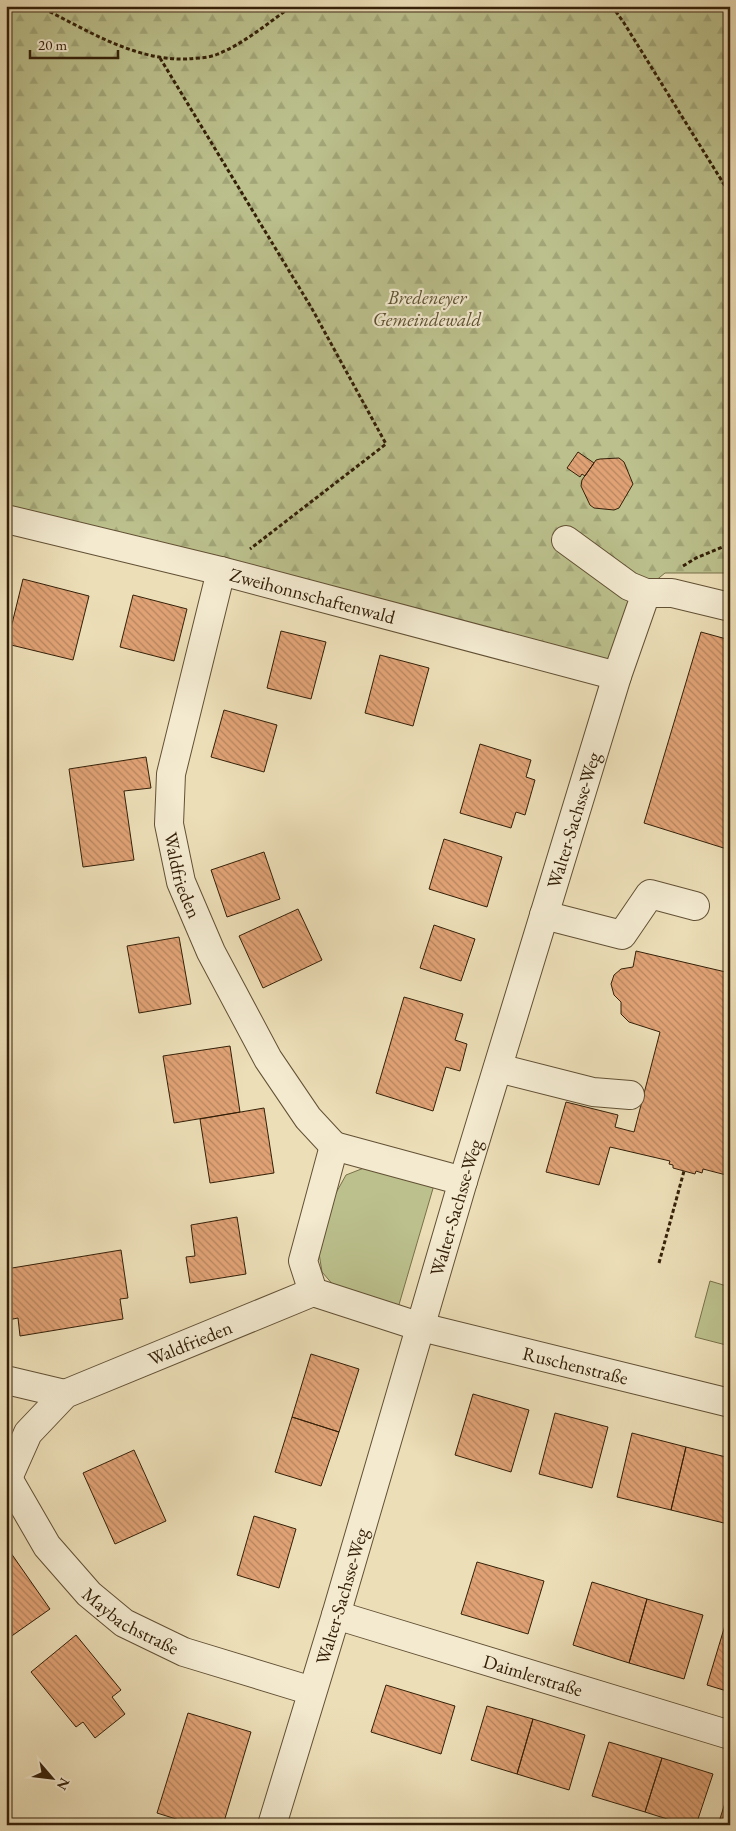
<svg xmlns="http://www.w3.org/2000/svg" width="736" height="1831" font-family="'EB Garamond',serif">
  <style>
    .grass { fill: #bbc08c; stroke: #78704a }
    .forest { fill: url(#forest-firs); stroke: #78704a }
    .building { fill: url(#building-back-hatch); stroke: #342008 }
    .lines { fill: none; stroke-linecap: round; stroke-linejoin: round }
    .minor-casing { stroke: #625034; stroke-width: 30 }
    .path { stroke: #342008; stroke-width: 3; stroke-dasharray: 4 2.5; stroke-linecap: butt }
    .minor { stroke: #f3ead0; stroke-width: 28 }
    .labels { text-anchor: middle; stroke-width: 4.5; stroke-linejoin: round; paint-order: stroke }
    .park-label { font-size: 19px; font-style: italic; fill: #5c5030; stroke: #f3ead0 }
    .street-label { font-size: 19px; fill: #342008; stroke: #f3ead0 }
  </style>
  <defs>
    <pattern id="forest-firs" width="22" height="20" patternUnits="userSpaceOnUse" patternTransform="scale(1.25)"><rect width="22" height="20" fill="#bbc08c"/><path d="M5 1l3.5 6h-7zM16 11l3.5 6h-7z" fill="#a1a577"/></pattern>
    <pattern id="building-back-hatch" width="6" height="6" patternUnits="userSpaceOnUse" patternTransform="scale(1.25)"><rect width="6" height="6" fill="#e0a275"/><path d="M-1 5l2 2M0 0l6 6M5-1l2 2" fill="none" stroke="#b6845e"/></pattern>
  </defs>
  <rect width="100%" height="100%" fill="#ecdeb7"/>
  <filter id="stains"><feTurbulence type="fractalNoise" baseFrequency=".004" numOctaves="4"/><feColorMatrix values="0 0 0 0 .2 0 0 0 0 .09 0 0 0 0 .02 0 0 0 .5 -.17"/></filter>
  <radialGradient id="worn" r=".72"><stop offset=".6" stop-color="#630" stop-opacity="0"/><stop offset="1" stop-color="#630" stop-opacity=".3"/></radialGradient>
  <path class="grass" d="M369,1166L434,1185L398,1308L335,1287L322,1272L318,1247L332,1200L346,1175Z
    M710,1281L730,1287V1346L695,1337Z"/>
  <path class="forest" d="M6,6H730V573H665L644,590L613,671L6,513Z"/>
  <path class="building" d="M578,452L594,463L585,476L582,474L580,477L567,468Z
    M619,458L624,462L633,484L619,508L614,510L594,508L590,505L581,486L582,480L596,460L600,459Z
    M23,579L89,596L73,660L7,644Z
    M133,595L187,609L174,661L120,647Z
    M281,631L326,642L311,699L267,688Z
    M701,632L730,640V850L644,823Z
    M380,655L429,668L413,726L365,713Z
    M224,710L277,725L264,772L211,757Z
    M480,744L531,760L526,777L535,780L525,815L516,812L511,828L460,813Z
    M146,757L151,788L124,791L134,860L83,867L69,769Z
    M444,839L502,857L487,907L429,889Z
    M264,852L280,899L227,917L211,870Z
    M298,909L322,960L263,988L239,936Z
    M434,925L475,939L461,981L420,968Z
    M179,937L191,1004L139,1013L127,946Z
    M636,951L730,973V1111L725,1130L730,1131V1176L703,1169L702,1173L696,1171L695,1174L673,1168V1165L669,1164L670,1161L610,1147L599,1185L546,1172L566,1102L618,1115L615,1127L634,1132L660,1032L629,1022L621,1014V1002L614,995L611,984L614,975L621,969L633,967Z
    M404,997L463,1014L455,1040L467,1044L460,1071L446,1067L433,1111L376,1093Z
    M230,1046L240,1112L174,1123L163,1056Z
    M264,1108L274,1173L210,1183L200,1119Z
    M237,1217L246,1274L190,1283L186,1257L195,1256L191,1225Z
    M121,1250L128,1298L120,1299L123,1319L20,1336L18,1318L8,1320L6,1269Z
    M311,1354L359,1369L339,1432L292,1417Z
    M473,1394L529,1410L511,1472L455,1455Z
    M555,1413L608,1427L592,1488L539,1474Z
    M292,1417L339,1432L321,1486L275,1472Z
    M632,1433L686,1447L671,1510L617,1497Z
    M686,1447L730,1458V1516L728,1524L671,1510Z
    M134,1450L166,1521L115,1544L83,1473Z
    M254,1516L296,1529L279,1588L237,1575Z
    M6,1546L50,1609L6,1640Z
    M477,1562L544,1581L528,1634L461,1614Z
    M592,1582L647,1599L629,1663L573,1645Z
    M647,1599L703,1615L684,1679L629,1663Z
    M726,1622L730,1624V1692L707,1685Z
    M76,1635L121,1690L112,1697L125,1714L95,1738L83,1722L76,1727L31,1672Z
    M386,1685L455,1706L441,1754L371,1732Z
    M487,1706L533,1719L517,1774L471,1760Z
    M188,1713L251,1732L223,1825H195L157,1813Z
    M533,1719L585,1735L569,1790L517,1774Z
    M609,1742L662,1758L645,1812L592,1796Z
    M662,1758L713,1774L696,1825H686L645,1812Z
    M730,1787V1825H718Z"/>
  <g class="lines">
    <g class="minor-casing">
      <g id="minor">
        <path id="s1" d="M6,519L221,571L617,676"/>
        <path d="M566,540L629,586L646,593H672L730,607"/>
        <path id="s2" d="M221,571L171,774L169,824L181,882L211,952L268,1059L308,1118L334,1146"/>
        <path d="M544,915L622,935L650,894L695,906"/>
        <path d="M498,1068L593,1092L630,1095"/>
        <path id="s3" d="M463,1181L334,1146L303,1261L313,1292L421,1327L730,1403"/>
        <path d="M6,1380L65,1394"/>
        <path id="s4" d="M6,1475L47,1546L89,1594L124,1623L184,1652L312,1691"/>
        <path id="s5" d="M8,1478L28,1433L65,1394L313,1292"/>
        <path id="s6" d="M336,1615L730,1735"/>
        <path id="s7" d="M272,1825L336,1615L463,1181L617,676L646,593"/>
      </g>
    </g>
    <path class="path" d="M38,6C86,29 133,61 188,59C197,58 209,58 218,54C245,43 268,23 292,6
      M612,6L624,23L730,194
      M160,58L311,307L386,444L250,549
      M683,566L696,558L730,544
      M659,1263L684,1171"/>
    <use href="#minor" class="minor"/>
  </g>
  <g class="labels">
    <g class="park-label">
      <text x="427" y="304">Bredeneyer<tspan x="427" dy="22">Gemeindewald</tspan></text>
    </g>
    <g class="street-label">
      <text dy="7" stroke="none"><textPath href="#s1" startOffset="316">Zweihonnschaftenwald</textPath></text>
      <text dy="7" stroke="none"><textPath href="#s7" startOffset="1049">Walter-Sachsse-Weg</textPath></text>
      <text dy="7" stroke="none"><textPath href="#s2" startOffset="312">Waldfrieden</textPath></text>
      <text dy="7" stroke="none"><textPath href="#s7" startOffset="644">Walter-Sachsse-Weg</textPath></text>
      <text dy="7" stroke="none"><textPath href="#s5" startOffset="238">Waldfrieden</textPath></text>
      <text dy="7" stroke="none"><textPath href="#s3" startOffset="558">Ruschenstraße</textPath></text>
      <text dy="7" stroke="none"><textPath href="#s7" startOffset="239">Walter-Sachsse-Weg</textPath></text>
      <text dy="7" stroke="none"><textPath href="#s4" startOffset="196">Maybachstraße</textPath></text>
      <text dy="7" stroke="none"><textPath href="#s6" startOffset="206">Daimlerstraße</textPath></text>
    </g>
  </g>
  <rect width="736" height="1831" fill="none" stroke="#ecdeb7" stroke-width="25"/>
  <rect x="8" y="8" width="721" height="1816" fill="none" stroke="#342008" stroke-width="2.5"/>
  <rect x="12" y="12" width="711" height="1806" fill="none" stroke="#342008"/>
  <g transform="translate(52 1778) rotate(118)" stroke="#f3ead0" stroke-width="4" paint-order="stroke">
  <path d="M0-4L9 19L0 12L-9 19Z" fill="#342008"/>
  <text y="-8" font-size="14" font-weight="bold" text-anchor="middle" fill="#342008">N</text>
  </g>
  <path d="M30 50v8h88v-8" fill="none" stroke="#342008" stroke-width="2.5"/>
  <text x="38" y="50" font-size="15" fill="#342008" stroke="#f3ead0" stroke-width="4" paint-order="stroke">20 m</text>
  <rect width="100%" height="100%" filter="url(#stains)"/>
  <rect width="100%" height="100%" fill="url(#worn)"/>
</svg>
